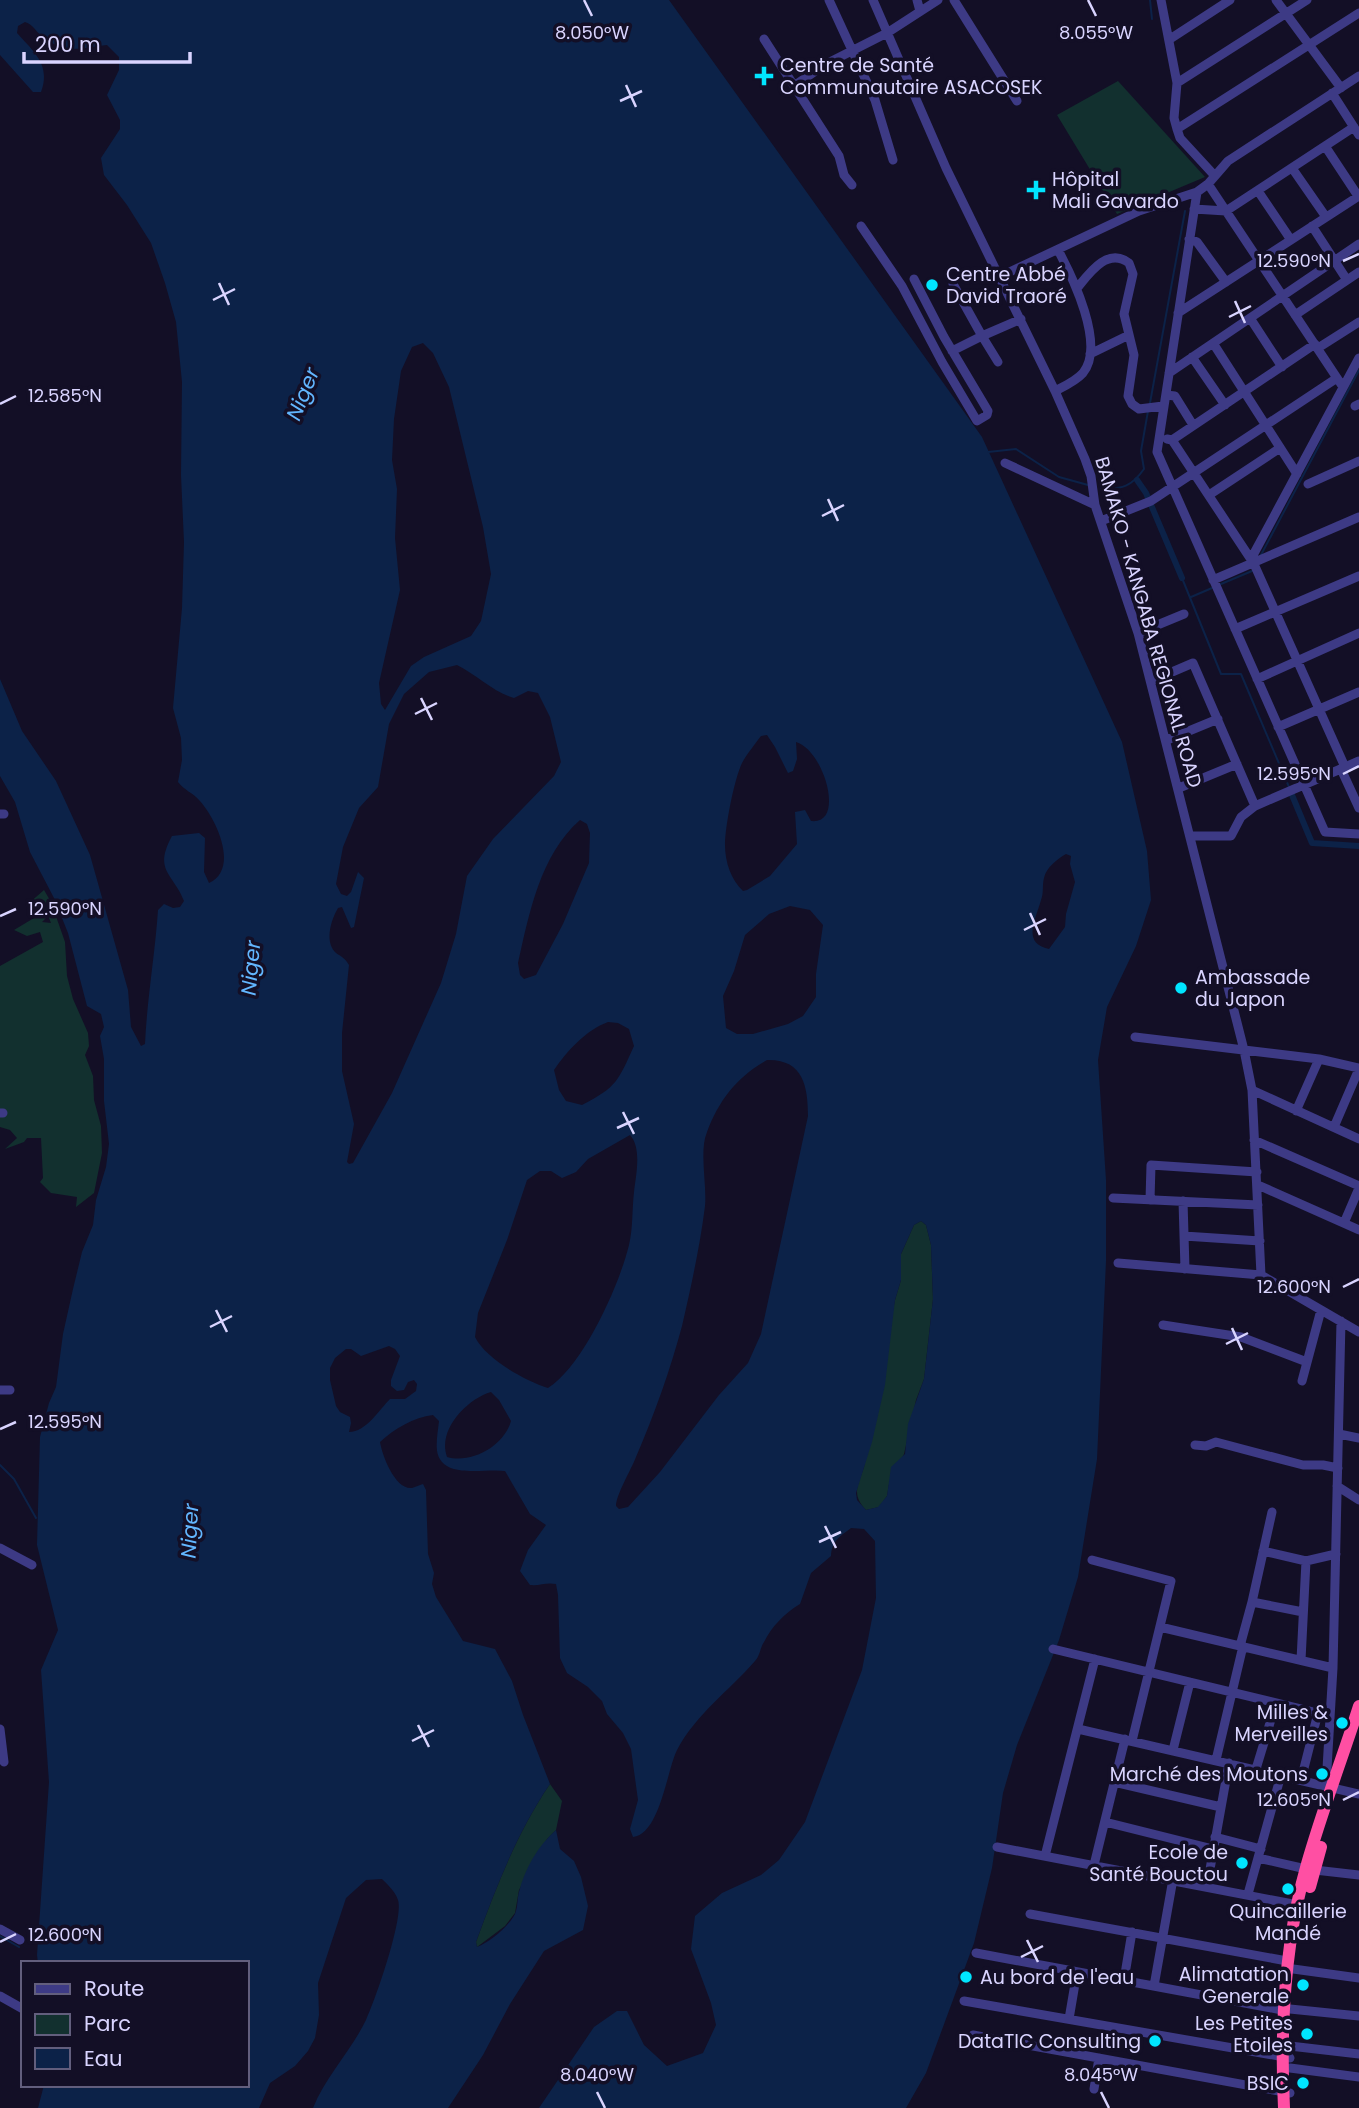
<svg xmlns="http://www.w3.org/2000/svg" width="1359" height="2108" font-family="Poppins,sans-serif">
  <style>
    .green { fill: #12302f }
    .water { fill: #0c2248; fill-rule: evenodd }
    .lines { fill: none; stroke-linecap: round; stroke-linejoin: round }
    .stream { stroke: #0c2248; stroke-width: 2 }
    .canal { stroke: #0c2248; stroke-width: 6 }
    .minor { stroke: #3d3a85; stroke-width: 9 }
    .highway { stroke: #ff4fa3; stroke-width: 12 }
    .ticks { fill: none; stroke: #d9d4ff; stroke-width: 2.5 }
    .poi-dot { fill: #00e5ff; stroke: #130f26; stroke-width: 2.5 }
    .labels { text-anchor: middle; stroke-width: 7; stroke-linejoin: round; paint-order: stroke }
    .poi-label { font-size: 19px; fill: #d9d4ff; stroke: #130f26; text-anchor: end }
    .street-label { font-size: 19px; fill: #d9d4ff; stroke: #130f26 }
    .water-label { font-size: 21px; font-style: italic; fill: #62b6ff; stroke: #130f26 }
    .ticks-label { font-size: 18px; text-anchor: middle; fill: #d9d4ff; stroke: #130f26; stroke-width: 7; stroke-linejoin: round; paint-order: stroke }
  </style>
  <rect width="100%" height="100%" fill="#130f26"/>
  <path class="green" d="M1118,81L1205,177L1117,214L1057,115Z
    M44,890L51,902L65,942L67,976L73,999L88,1033L89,1046L85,1055L93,1076L94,1100L101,1126L102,1153L94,1193L76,1207L77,1197L51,1193L40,1182L43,1178L41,1138H27L24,1142L5,1149L17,1138L10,1130L0,1127V966L43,942L40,932L27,936L14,930L34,918L38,909L43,911L46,918L42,922L51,923L44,906L28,904Z
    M921,1221L926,1225L931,1245L933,1299L924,1379L916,1400L904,1454L889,1484L887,1496L879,1507L866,1510C851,1494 858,1486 864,1467L895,1300L901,1280V1254L914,1225Z
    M550,1784L562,1801L556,1830L547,1839L519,1890L515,1913L505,1926L477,1947L476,1942C496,1888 517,1832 550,1784Z"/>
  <path class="water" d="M0,0H669L982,437L1122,742L1147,851L1151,900L1136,946L1107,1007L1098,1060L1106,1180V1261L1097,1459L1078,1577L1059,1640L1017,1745L1003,1793L992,1868L974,1943L926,2073L906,2108H539L594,2027L617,2011H627L644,2045L667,2066L703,2053L716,2025L711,2003L691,1949L695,1916L722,1893L761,1875L779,1860L805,1822L862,1670L876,1598L875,1541L864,1529L851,1528C839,1537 832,1541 831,1556L811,1573L800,1604C785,1613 772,1626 764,1642C760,1648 760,1656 755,1661C729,1691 696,1714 677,1750C667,1770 660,1834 633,1837L630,1829L638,1800L631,1749L623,1733L607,1714L602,1701L588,1687L567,1673L560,1658L558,1595L556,1584C546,1582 540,1586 530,1585L520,1571L528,1550L546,1525L530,1514L505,1471C486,1468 446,1479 438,1455C435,1446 438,1431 439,1421L433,1415C414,1417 394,1429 380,1442C382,1455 395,1490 412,1488C416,1487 419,1485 423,1484L426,1490L428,1554L434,1573L432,1584L436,1597L463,1641L495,1649L512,1681L523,1715L550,1784C517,1832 496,1888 476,1942L477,1947C490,1942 508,1927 515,1914C518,1907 517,1899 519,1892C525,1868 538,1846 556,1830L560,1849L574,1861L581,1877L588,1906L583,1930L544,1951L510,2004L483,2055L448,2108H313C326,2076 351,2051 366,2020C375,2001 404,1918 398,1900C395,1891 388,1885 382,1879L366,1880L346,1898L318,1983L319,2015L315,2038L308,2051L295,2066L270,2083L259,2108H38L44,2085H247V1963H38L37,1955L49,1782L41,1670L58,1630L37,1545L40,1437L49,1403L56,1387L63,1334L73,1289L82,1252L93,1225L96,1200L106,1167L109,1144L104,1101V1059L100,1036L104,1027L101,1014L87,1006L68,933L54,898L30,852L15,802L0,776V679L22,731L56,781L90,855L128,990L131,1027L141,1046L145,1044C147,999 155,955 158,910L164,904L173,908L180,907L184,901C173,873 153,871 172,836L199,833L205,838L204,872L209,883C240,869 216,818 199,800C193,793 184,790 178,782L182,760L181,738L173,708L182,608L184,542L181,475L182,382L176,322L165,283L151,243L127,205L104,175L101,158L120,129V120L107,95L119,70V57L107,45C81,48 65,55 42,36C35,31 34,25 25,22L18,26L17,33C34,52 51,65 41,92H33L0,55ZM423,343L433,353L449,387L483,527L491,574L481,621L471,636L424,657L411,666L385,710L381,704L379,683L400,590L395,538L397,489L392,460L394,419L401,371L412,347ZM457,665C477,675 493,692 514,698L528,691L538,693L550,717L561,762L554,776L493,839L467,876L456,934L441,983L392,1093L353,1163L349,1164L347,1162L354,1124L342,1071V1033L349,965C345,958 342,957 336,953C324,942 331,920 338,908L342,907L351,928L354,927L364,878L358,872L351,892L347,896L341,894L336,884L343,847L359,808L378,787L389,724L404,694L429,672ZM767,735L775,747L788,773L793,771L797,759L796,742C824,750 846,825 811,821L805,810L795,812L797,844L770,876L747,890L743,891C731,880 725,862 725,845C725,827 734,780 742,763C747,754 755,744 761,736ZM580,820L587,824L590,833L589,863L563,924L536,975L524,979L520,975L518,963C529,914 540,855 580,820ZM1066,854L1071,856L1070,864L1075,882L1066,914L1065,927L1049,949C1021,943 1036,919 1041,900C1044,893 1042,885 1044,878C1046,868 1057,859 1066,854ZM790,906L810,910L823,925L816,974V997L803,1016L788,1024L753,1034H737L726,1028L723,996L734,971L745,935L769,914ZM608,1022L618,1023L629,1029L634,1046C618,1081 617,1087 582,1105L566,1101L559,1090L554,1070C567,1051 586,1030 608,1022ZM767,1060C803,1059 808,1086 808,1116L761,1334L748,1363L719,1395L660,1472L628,1507L619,1509L616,1506C616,1495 631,1470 636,1457C654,1415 670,1371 682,1326C691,1287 700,1246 705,1206C707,1184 699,1151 707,1132C719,1100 737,1077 767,1060ZM630,1135C642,1148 636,1175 634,1192C632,1209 633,1228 629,1245C619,1286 583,1366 548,1388C524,1380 486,1359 475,1337L478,1313L507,1240L527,1180L540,1171H551L562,1178L576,1172L588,1159ZM921,1221L926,1225L931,1245L933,1299L924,1379L908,1424L905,1454L891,1467L887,1496L878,1507L866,1510L857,1500L856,1493L872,1442L885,1385L895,1300L901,1280V1254L914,1225ZM389,1346L395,1349L400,1356L391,1380V1386L397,1391L404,1390L408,1382L414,1380L417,1384L416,1391L405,1399H390C379,1410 366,1432 349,1432L351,1423L350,1417L340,1412L336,1406L330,1380V1368L335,1358L346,1349H351L361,1356ZM491,1392L499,1400L511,1421C504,1446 472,1464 447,1457C437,1430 467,1399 491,1392Z"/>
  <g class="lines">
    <path class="stream" d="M1150,0L1152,19
      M1150,403L1185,211
      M988,452L1016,449L1059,477L1088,485
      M1101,488C1122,490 1132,486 1144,469L1141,451L1148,411
      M1261,555L1359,370
      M1182,578L1221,674H1241L1289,787
      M1221,584L1252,571
      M1191,597L1212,588
      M0,1465L14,1479L36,1518
      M0,1936L19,1947"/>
    <path class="canal" d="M1137,480L1146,493L1182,578
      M1292,795L1312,843L1359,846"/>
    <path class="minor" d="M829,0L875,100L893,160
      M873,0L946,168L1055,391L1085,459L1091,476L1095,505L1138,633L1244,1050L1252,1090L1261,1275L1359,1332
      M917,0L920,11
      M954,0L1017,101
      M1161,0L1177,83L1174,118L1177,129L1180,138L1215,176
      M1276,0L1341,88
      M764,39L839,156L844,175L852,185
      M1170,39L1230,0
      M1177,83L1307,0
      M794,86L824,65L887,33L938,0
      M1332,93L1359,135
      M1177,129L1359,13
      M1325,146L1358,196
      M1292,168L1326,217
      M1208,184L1343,387
      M1258,191L1291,240
      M1197,192L1157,452L1325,832L1359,834
      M1194,209L1226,211L1354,127
      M861,226L902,286L942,362L977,421L987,415L988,411L944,337L914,279
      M1312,226L1347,280
      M1189,239L1197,242L1226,282
      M999,277L1139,211L1197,192L1208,184L1228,161L1359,76
      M953,284L982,336L1021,319
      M1078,287C1090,272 1108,247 1129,263L1133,274L1124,314L1134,355L1128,396L1132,404L1139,409L1163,406
      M1178,313L1359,196
      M1295,315L1359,272
      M1250,318L1282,367
      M1213,343L1297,474
      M1318,348L1359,322
      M952,351L982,336L998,362
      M1090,354L1129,335
      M1192,357L1225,405
      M1169,373L1359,244
      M1055,391C1065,386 1076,381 1083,373C1106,345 1072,276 1058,250
      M1166,395L1175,396L1193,425
      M1355,406L1359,404
      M1167,439L1172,440L1315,344
      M1172,440L1254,564L1345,767
      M1005,463L1095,505
      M1308,484L1359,461
      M1209,495L1280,448
      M1101,521L1151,501L1337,378
      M1251,559L1359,358
      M1213,580L1359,517
      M1235,629L1359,576
      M1138,633L1184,614
      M1257,679L1359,633
      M1151,681L1193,663L1255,806
      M1278,727L1359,692
      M1167,740L1218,719
      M1341,769L1359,808
      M1179,788L1237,764
      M0,814H4
      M1191,836H1231L1241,817L1255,806L1359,761
      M1135,1037L1319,1059L1359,1068
      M1252,1090L1359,1139
      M1296,1111L1319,1059
      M0,1113H3
      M1334,1127L1359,1069
      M1254,1140L1359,1186
      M1258,1185L1359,1230
      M1113,1198L1258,1205
      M1150,1200L1151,1165L1257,1172
      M1183,1201L1185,1269
      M1344,1223L1359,1188
      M1184,1236L1260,1241
      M1118,1263L1261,1275
      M1163,1325L1241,1337L1307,1362
      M1302,1381L1321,1310
      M0,1390H10
      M1339,1434L1359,1438
      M1195,1445L1206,1446L1216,1442L1303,1465H1323L1338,1468
      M1337,1486L1359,1500
      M0,1548L32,1565
      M1263,1551L1306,1561L1336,1554
      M1092,1560L1171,1581L1132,1741
      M1252,1602L1303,1612
      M1160,1627L1333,1668
      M1240,1646L1252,1602L1272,1512
      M1053,1649L1330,1716
      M1301,1660L1306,1561
      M0,1729L4,1762
      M1078,1729L1359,1794
      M1173,1750L1190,1682
      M1216,1760L1243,1646
      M1256,1769L1276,1703
      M1301,1780L1318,1713
      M1114,1782L1221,1807
      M1326,1785L1333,1668L1341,1321
      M1105,1822L1213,1849
      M1215,1837L1261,1849
      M997,1847L1298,1905
      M1045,1856L1095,1659
      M1258,1858L1306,1869L1359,1875
      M1094,1865L1125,1739
      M1207,1886L1229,1763
      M1248,1894L1281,1775
      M1030,1914L1287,1961
      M0,1929L20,1940
      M976,1953L1282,2010
      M1286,1968L1359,1978
      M1124,1980L1132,1932
      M1154,1986L1173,1879
      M0,1996L23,2009
      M964,2001L1290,2058
      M1290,2009L1359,2016
      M1069,2019L1077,1972
      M973,2035L1290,2093
      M1290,2046L1359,2054
      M1290,2068L1359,2077
      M1094,2089L1099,2058"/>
    <path class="highway" d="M1310,1887L1321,1847
      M1284,2108C1280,2026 1284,1944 1307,1864C1322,1811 1342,1759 1359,1706"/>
  </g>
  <path class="ticks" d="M584,0L592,16M1088,0L1096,16M626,85L636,107M620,101L642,91M1343,261L1359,254M219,283L229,305M213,300L235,289M1235,301L1245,323M1229,317L1251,306M0,404L16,396M828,499L838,521M822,516L844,505M421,698L432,720M415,714L437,703M1343,774L1359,766M1030,913L1040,935M0,916L16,909M1024,930L1046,919M623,1112L634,1134M617,1128L639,1118M1343,1287L1359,1279M216,1310L227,1332M210,1327L232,1316M1232,1328L1242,1350M1226,1344L1248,1333M0,1429L16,1422M825,1526L836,1548M819,1542L841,1532M418,1725L429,1747M412,1741L434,1730M1343,1800L1359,1792M1027,1940L1038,1962M0,1942L16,1934M1021,1957L1043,1946M597,2092L605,2108M1101,2092L1109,2108"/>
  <g class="poi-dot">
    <path d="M760.5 65.5h7v7h7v7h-7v7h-7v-7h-7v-7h7z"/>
    <path d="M1032.5 179.5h7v7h7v7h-7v7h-7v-7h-7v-7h7z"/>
    <circle cx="932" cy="285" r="7"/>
    <circle cx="1181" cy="988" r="7"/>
    <circle cx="1342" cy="1723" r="7"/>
    <circle cx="1322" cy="1774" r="7"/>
    <circle cx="1242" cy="1863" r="7"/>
    <circle cx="1288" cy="1889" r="7"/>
    <circle cx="966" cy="1977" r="7"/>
    <circle cx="1303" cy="1985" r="7"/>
    <circle cx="1307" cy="2034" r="7"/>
    <circle cx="1155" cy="2041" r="7"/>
    <circle cx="1303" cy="2083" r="7"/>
  </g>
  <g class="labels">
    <g class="poi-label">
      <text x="780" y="72" text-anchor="start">Centre de Santé<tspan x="780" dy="22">Communautaire ASACOSEK</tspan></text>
      <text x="1052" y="186" text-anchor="start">Hôpital<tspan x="1052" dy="22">Mali Gavardo</tspan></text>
      <text x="946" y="281" text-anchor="start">Centre Abbé<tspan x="946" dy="22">David Traoré</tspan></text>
      <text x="1195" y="984" text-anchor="start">Ambassade<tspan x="1195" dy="22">du Japon</tspan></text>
      <text x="1328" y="1719">Milles &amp;<tspan x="1328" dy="22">Merveilles</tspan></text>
      <text x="1308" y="1781">Marché des Moutons</text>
      <text x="1228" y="1859">Ecole de<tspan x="1228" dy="22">Santé Bouctou</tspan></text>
      <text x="1288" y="1918" text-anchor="middle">Quincaillerie<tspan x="1288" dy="22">Mandé</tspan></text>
      <text x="1289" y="1981">Alimatation<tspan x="1289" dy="22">Generale</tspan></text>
      <text x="980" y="1984" text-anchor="start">Au bord de l'eau</text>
      <text x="1293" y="2030">Les Petites<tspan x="1293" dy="22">Etoiles</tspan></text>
      <text x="1141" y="2048">DataTIC Consulting</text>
      <text x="1289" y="2090">BSIC</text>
    </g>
    <g class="street-label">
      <text transform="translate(1149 622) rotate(74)" y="7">BAMAKO - KANGABA REGIONAL ROAD</text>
    </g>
    <g class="water-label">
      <text transform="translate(303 394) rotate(-68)" y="7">Niger</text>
      <text transform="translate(251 968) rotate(-85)" y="7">Niger</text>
      <text transform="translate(190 1531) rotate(-87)" y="7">Niger</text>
    </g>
  </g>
  <g class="ticks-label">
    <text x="592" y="39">8.050°W</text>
    <text x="1096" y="39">8.055°W</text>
    <text x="1294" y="267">12.590°N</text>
    <text x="65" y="402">12.585°N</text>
    <text x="1294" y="780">12.595°N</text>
    <text x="65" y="915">12.590°N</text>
    <text x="1294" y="1293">12.600°N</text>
    <text x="65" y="1428">12.595°N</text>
    <text x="1294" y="1806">12.605°N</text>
    <text x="65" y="1941">12.600°N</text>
    <text x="597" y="2081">8.040°W</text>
    <text x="1101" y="2081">8.045°W</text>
  </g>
  <rect x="21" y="1961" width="228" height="126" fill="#130f26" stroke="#625e7d" stroke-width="2"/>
  <rect x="35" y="1984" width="35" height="10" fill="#3d3a85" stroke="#625e7d" stroke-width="2"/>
  <text x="84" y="1996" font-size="21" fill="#d9d4ff">Route</text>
  <rect x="35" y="2014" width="35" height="21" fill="#12302f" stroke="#625e7d" stroke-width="2"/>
  <text x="84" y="2031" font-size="21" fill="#d9d4ff">Parc</text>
  <rect x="35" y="2048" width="35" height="21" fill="#0c2248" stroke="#625e7d" stroke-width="2"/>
  <text x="84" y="2066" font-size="21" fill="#d9d4ff">Eau</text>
  <path d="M24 52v10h166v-10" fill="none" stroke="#d9d4ff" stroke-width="3.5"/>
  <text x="35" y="52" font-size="21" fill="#d9d4ff" stroke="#130f26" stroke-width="5" paint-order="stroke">200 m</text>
</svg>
